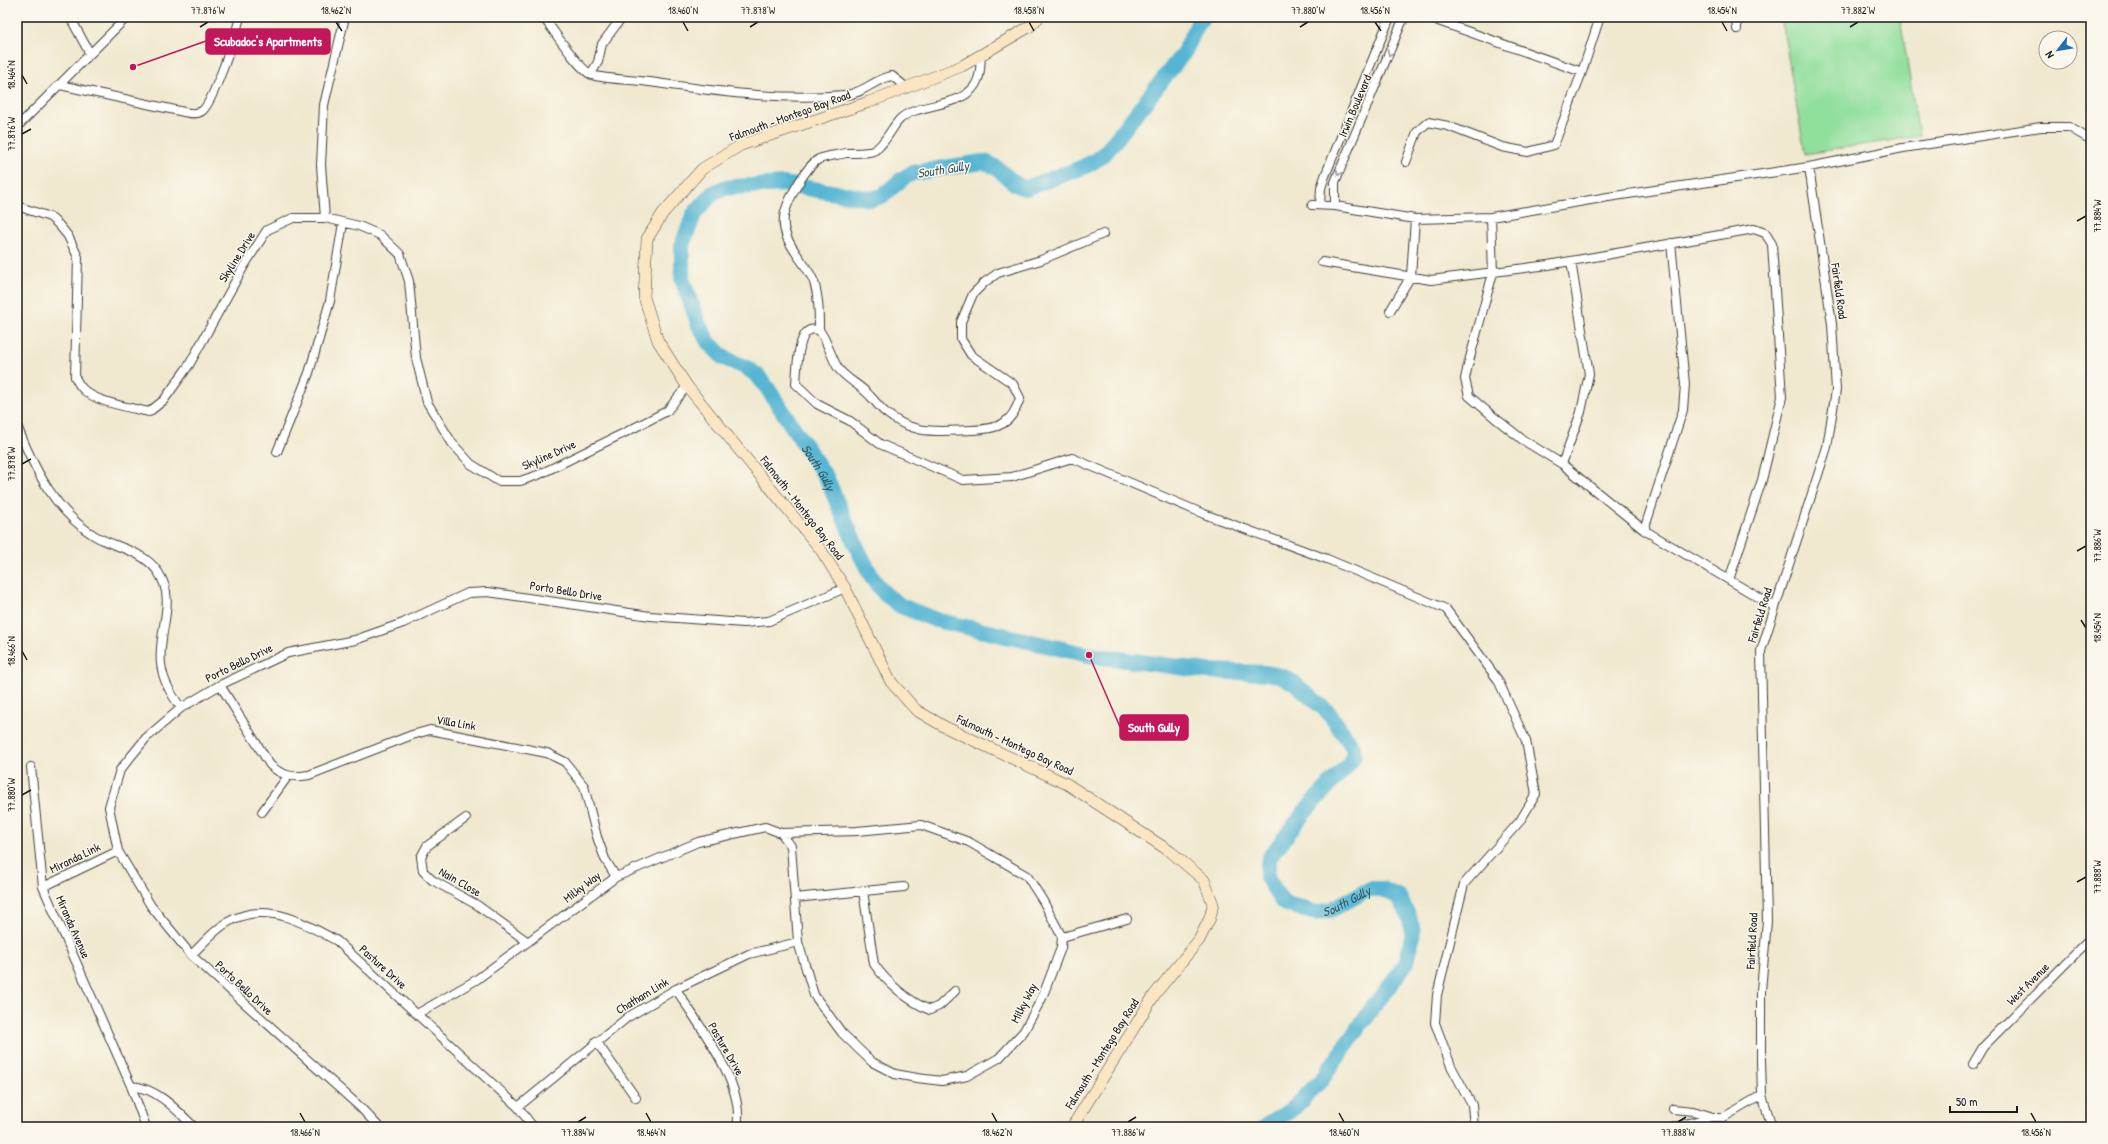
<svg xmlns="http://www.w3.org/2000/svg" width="2108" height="1144" font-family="'Patrick Hand',sans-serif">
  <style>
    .green { fill: #91df9d; stroke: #567e5c }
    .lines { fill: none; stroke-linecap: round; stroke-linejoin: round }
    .river { stroke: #55b5d3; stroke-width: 16 }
    .minor-casing { stroke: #3c3b37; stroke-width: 10 }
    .secondary-casing { stroke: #3c3b37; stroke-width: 12 }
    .minor { stroke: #fff; stroke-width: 8 }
    .secondary { stroke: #fbe6c4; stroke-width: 11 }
    .oneway { stroke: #999 }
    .ticks { fill: none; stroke: #1c1c1c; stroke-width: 1.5 }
    .labels { text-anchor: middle; stroke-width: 3; stroke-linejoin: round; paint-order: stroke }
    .street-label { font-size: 12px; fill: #1c1c1c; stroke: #fbf7ec }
    .water-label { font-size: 13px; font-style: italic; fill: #335965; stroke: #fbf7ec }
    .leader { fill: none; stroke: #c2185b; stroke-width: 1.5 }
    .callout-dot { fill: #c2185b; stroke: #fbf7ec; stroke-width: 1.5 }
    .callout { fill: #c2185b; stroke: #c2185b; stroke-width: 1.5 }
    .callout-label { font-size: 13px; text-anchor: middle; font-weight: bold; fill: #fff }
    .neatline { fill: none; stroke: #1c1c1c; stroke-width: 1.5 }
    .ticks-label { font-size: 10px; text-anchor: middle; fill: #1c1c1c }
  </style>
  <rect width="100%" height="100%" fill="#fbf7ec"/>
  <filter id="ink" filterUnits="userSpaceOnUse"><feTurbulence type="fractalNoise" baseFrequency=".025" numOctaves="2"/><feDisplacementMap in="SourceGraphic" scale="8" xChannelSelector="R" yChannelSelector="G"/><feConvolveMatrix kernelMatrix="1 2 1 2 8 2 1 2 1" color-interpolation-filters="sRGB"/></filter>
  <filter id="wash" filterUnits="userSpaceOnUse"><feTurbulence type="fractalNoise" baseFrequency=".012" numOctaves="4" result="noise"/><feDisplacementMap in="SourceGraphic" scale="16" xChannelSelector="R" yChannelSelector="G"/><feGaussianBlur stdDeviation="0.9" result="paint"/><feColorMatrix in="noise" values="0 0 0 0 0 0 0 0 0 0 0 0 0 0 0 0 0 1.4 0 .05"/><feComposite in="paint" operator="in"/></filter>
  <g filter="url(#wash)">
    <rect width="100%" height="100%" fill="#f0e9d0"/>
    <path class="green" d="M1781,17H1900L1919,136L1805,154Z"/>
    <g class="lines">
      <path class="river" id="s1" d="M1203,17L1198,23L1185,51L1106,152L1093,162L1081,168L1026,188C1009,186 1000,163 982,162L912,173L902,179L882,196L871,199L784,184L734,187L724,188L712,194L694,214L682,245V279L699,325L708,342L724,358L747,368L757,375L766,386L827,479L858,550L873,579L885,594L901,606L936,620L1089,655L1208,671L1266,673L1282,676L1294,683L1328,712L1353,747L1354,756L1349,764L1306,810L1269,858L1267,877L1283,903L1316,913L1330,910L1370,889H1382L1399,897L1409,917L1413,931L1407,962L1365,1018L1322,1079L1295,1107L1264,1127"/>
    </g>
  </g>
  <g filter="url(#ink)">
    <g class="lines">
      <g class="minor-casing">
        <path id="minor" d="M70,17L90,54
          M543,17C553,29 579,70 592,75C603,79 635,80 649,82C715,91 779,101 845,95C863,94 876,78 892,76L907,88
          M1427,17L1582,72
          M1736,17L1737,29
          M591,74L598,62L602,44L622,17
          M60,85L184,112C189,113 196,115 202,111C213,103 236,33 240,17
          M17,127L127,17
          M1406,162L1417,132L1428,122L1448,126L1502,147L1528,152L1554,145L1582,72L1600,17
          M1320,204L1321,188L1325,176L1390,17
          M1312,205L1335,206L1415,219L1491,217L1608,197L1809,167L1903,148L2041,127H2069L2091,140
          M17,206L50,217L59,225L68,236L78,257L75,377C77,381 79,385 82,388C93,402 132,408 149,412L164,400L189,365L244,266L267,230L293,218H325L359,226L380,235L400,254L409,281L416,358L427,402L452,443L471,464L498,481H520L538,475L626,432L667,411L687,386
          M1335,206V182L1404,17
          M1491,217L1493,273L1468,365L1465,379L1469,396L1495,418L1523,440L1562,464L1644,530L1775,607
          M325,218L321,165L324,105L345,17
          M1103,234L1041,260L998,273L985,282L973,294L961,322V339L971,355L1013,384L1020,398C1012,424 999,429 972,430C937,431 914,436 885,412C878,406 873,398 866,392C858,384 845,378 838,368C831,357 826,338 819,330C817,330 812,329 810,330C797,335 797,372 796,384L817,404L850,421L880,444L963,480L1012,477L1072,458L1204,514L1327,559L1446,609L1498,680L1526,741L1536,794L1520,821L1464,884L1437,995L1435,1023L1451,1066L1472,1105L1474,1127
          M1322,262L1431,280L1548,265L1754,229L1765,233L1772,244L1782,397L1762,480L1729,580
          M1390,311L1411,276L1415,219
          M819,330C819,314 819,298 814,282C805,259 777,240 785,212C789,198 806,166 819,159C826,156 838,155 846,153C852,153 868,153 873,151C884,146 892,127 900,119C919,101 968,109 978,79C981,72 980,62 981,55
          M17,426C34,468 55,512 95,536C116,548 143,550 158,572C178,601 157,632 161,664C163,681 171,694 181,708
          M277,452L309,373L330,301L343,223
          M1562,464L1581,412L1589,374L1571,261
          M1644,530L1683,410L1685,384L1671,243
          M220,685L270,765C282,776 293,778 309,775L412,735L430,730L547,753L565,762L584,786L597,837L605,859L616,877
          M31,767L43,887L131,1086L146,1127
          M262,812L288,776
          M466,818L427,846L421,857L423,871L432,880L477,905L528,942
          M43,887L118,851
          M863,891L874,964C887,983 908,1001 930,1010L939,1006L955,991
          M795,898L904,887
          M1062,937L1127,919
          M191,955C205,942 220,923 239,917C273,904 308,925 337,941L518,1107L533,1127
          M676,989C698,1025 746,1084 737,1127
          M417,1014L476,980L616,877L698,842L765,827L781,833L791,846L798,942L814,995L842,1033L872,1062L895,1074L917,1078L942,1081L967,1076L999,1058L1024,1031L1042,998L1061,948L1062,937L1043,901L1027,876L969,842L921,825L857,831L781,833
          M596,1041L636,1098
          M1973,1064L1983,1047L2091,938
          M131,1086C157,1088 176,1109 194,1127
          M518,1107L628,1017L676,989L749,954L798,942
          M1673,1109L1693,1111L1710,1116
          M379,1127L360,1107L191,955L151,906L118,851L109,807L120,770L146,738L181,708L220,685L288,653L355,640L403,623L468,593L488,592L650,616L744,623L769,621L845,588
          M1674,1127L1711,1117H1724L1762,1095
          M1772,1127L1762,1095L1761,1061V991L1767,921L1761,651L1827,447L1836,390L1832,324L1809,167"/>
      </g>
      <g class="secondary-casing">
        <path id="secondary" d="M1039,17L1029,27L962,66L869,102L741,145L702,169L663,213L647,239L644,297L658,341L687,386L821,550L845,588L891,682L916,710L945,727L1067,784L1171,852L1204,880L1213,904L1210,918L1199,940L1155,994L1072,1127"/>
      </g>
      <use href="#minor" class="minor"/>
      <use href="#secondary" class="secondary"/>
    </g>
    <defs><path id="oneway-chevron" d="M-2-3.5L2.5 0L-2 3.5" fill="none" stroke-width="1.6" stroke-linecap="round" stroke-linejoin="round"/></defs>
    <g class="oneway">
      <use href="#oneway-chevron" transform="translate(1390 53) rotate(112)"/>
      <use href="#oneway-chevron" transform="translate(1339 173) rotate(114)"/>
    </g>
  </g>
  <path class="ticks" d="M336,22L342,31M683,22L688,31M1029,22L1034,31M1375,22L1381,31M1722,22L1727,31M200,27L208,22M750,27L758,22M1300,27L1308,22M1850,27L1858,22M22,75L27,84M22,134L31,129M2077,221L2086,216M22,464L31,459M2077,551L2086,546M2081,620L2086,628M22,651L27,660M22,795L31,790M2077,882L2086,877M300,1113L305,1122M646,1113L651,1122M992,1113L997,1122M1339,1113L1344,1122M2031,1113L2036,1122M578,1122L586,1117M1128,1122L1136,1117M1678,1122L1686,1117"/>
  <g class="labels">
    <g class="street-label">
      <text transform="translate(1355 106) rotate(-67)" y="4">Irwin Boulevard</text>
      <text transform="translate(790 116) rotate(-20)" y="4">Falmouth - Montego Bay Road</text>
      <text transform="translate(237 257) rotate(-58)" y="4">Skyline Drive</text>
      <text transform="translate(1839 291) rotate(82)" y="4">Fairfield Road</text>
      <text transform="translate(549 455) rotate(-24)" y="4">Skyline Drive</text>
      <text transform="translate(802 508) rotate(52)" y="4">Falmouth - Montego Bay Road</text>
      <text transform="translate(566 591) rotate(9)" y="4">Porto Bello Drive</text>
      <text transform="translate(1760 615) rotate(-73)" y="4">Fairfield Road</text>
      <text transform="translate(239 663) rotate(-26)" y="4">Porto Bello Drive</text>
      <text transform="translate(456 723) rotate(10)" y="4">Villa Link</text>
      <text transform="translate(1015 745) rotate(25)" y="4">Falmouth - Montego Bay Road</text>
      <text transform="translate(75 858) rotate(-26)" y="4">Miranda Link</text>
      <text transform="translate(460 882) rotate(30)" y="4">Nain Close</text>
      <text transform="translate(582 887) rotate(-37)" y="4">Milky Way</text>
      <text transform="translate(73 927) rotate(66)" y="4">Miranda Avenue</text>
      <text transform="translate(1752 941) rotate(-87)" y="4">Fairfield Road</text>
      <text transform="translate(383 967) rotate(42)" y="4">Pasture Drive</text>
      <text transform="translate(2028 984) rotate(-45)" y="4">West Avenue</text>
      <text transform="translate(244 988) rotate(43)" y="4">Porto Bello Drive</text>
      <text transform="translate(642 996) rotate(-31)" y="4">Chatham Link</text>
      <text transform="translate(1024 1003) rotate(-63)" y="4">Milky Way</text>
      <text transform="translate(726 1049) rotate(60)" y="4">Pasture Drive</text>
      <text transform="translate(1102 1054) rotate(-58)" y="4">Falmouth - Montego Bay Road</text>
    </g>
    <g class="water-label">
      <text transform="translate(943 169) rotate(-9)" y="5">South Gully</text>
      <text dy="5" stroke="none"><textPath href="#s1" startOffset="923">South Gully</textPath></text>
      <text dy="5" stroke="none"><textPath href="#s1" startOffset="1836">South Gully</textPath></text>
    </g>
  </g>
  <path class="leader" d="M133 67L206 41M1089 655L1120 727"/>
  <g class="callout-dot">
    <circle cx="133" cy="67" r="4"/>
    <circle cx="1089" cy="655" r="4"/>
  </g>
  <g class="callout">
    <rect x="206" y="29" width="124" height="25" rx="4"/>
    <rect x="1120" y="715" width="68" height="25" rx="4"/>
  </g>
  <g class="callout-label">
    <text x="268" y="46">Scubadoc's Apartments</text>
    <text x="1154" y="732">South Gully</text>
  </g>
  <rect width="2108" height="1144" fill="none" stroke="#fbf7ec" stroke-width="44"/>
  <g transform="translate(2058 50) rotate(239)"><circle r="19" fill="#fbf7ec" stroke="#a29f99"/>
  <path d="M0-3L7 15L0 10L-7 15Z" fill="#1f6fb2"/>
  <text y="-6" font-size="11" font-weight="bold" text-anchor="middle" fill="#1c1c1c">N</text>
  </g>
  <path d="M1950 1106v6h67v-6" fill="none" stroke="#1c1c1c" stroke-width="2"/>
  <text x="1956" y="1106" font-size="12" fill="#1c1c1c" stroke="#fbf7ec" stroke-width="3" paint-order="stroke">50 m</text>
  <rect x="22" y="22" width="2064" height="1100" class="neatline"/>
  <g class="ticks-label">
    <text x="208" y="14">77.876°W</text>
    <text x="336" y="14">18.462°N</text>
    <text x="683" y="14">18.460°N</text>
    <text x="758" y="14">77.878°W</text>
    <text x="1029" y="14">18.458°N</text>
    <text x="1308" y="14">77.880°W</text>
    <text x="1375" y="14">18.456°N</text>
    <text x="1722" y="14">18.454°N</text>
    <text x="1858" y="14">77.882°W</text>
    <text transform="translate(11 75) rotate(-90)" y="4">18.464°N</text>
    <text transform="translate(11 134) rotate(-90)" y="4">77.876°W</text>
    <text transform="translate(2097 216) rotate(-90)" y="4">77.884°W</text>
    <text transform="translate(11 464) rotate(-90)" y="4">77.878°W</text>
    <text transform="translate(2097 546) rotate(-90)" y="4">77.886°W</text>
    <text transform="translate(2097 628) rotate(-90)" y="4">18.454°N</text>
    <text transform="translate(11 651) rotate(-90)" y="4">18.466°N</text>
    <text transform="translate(11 795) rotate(-90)" y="4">77.880°W</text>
    <text transform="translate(2097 877) rotate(-90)" y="4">77.888°W</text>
    <text x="305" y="1136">18.466°N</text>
    <text x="578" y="1136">77.884°W</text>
    <text x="651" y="1136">18.464°N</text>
    <text x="997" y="1136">18.462°N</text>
    <text x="1128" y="1136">77.886°W</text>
    <text x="1344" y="1136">18.460°N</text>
    <text x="1678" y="1136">77.888°W</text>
    <text x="2036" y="1136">18.456°N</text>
  </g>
</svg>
